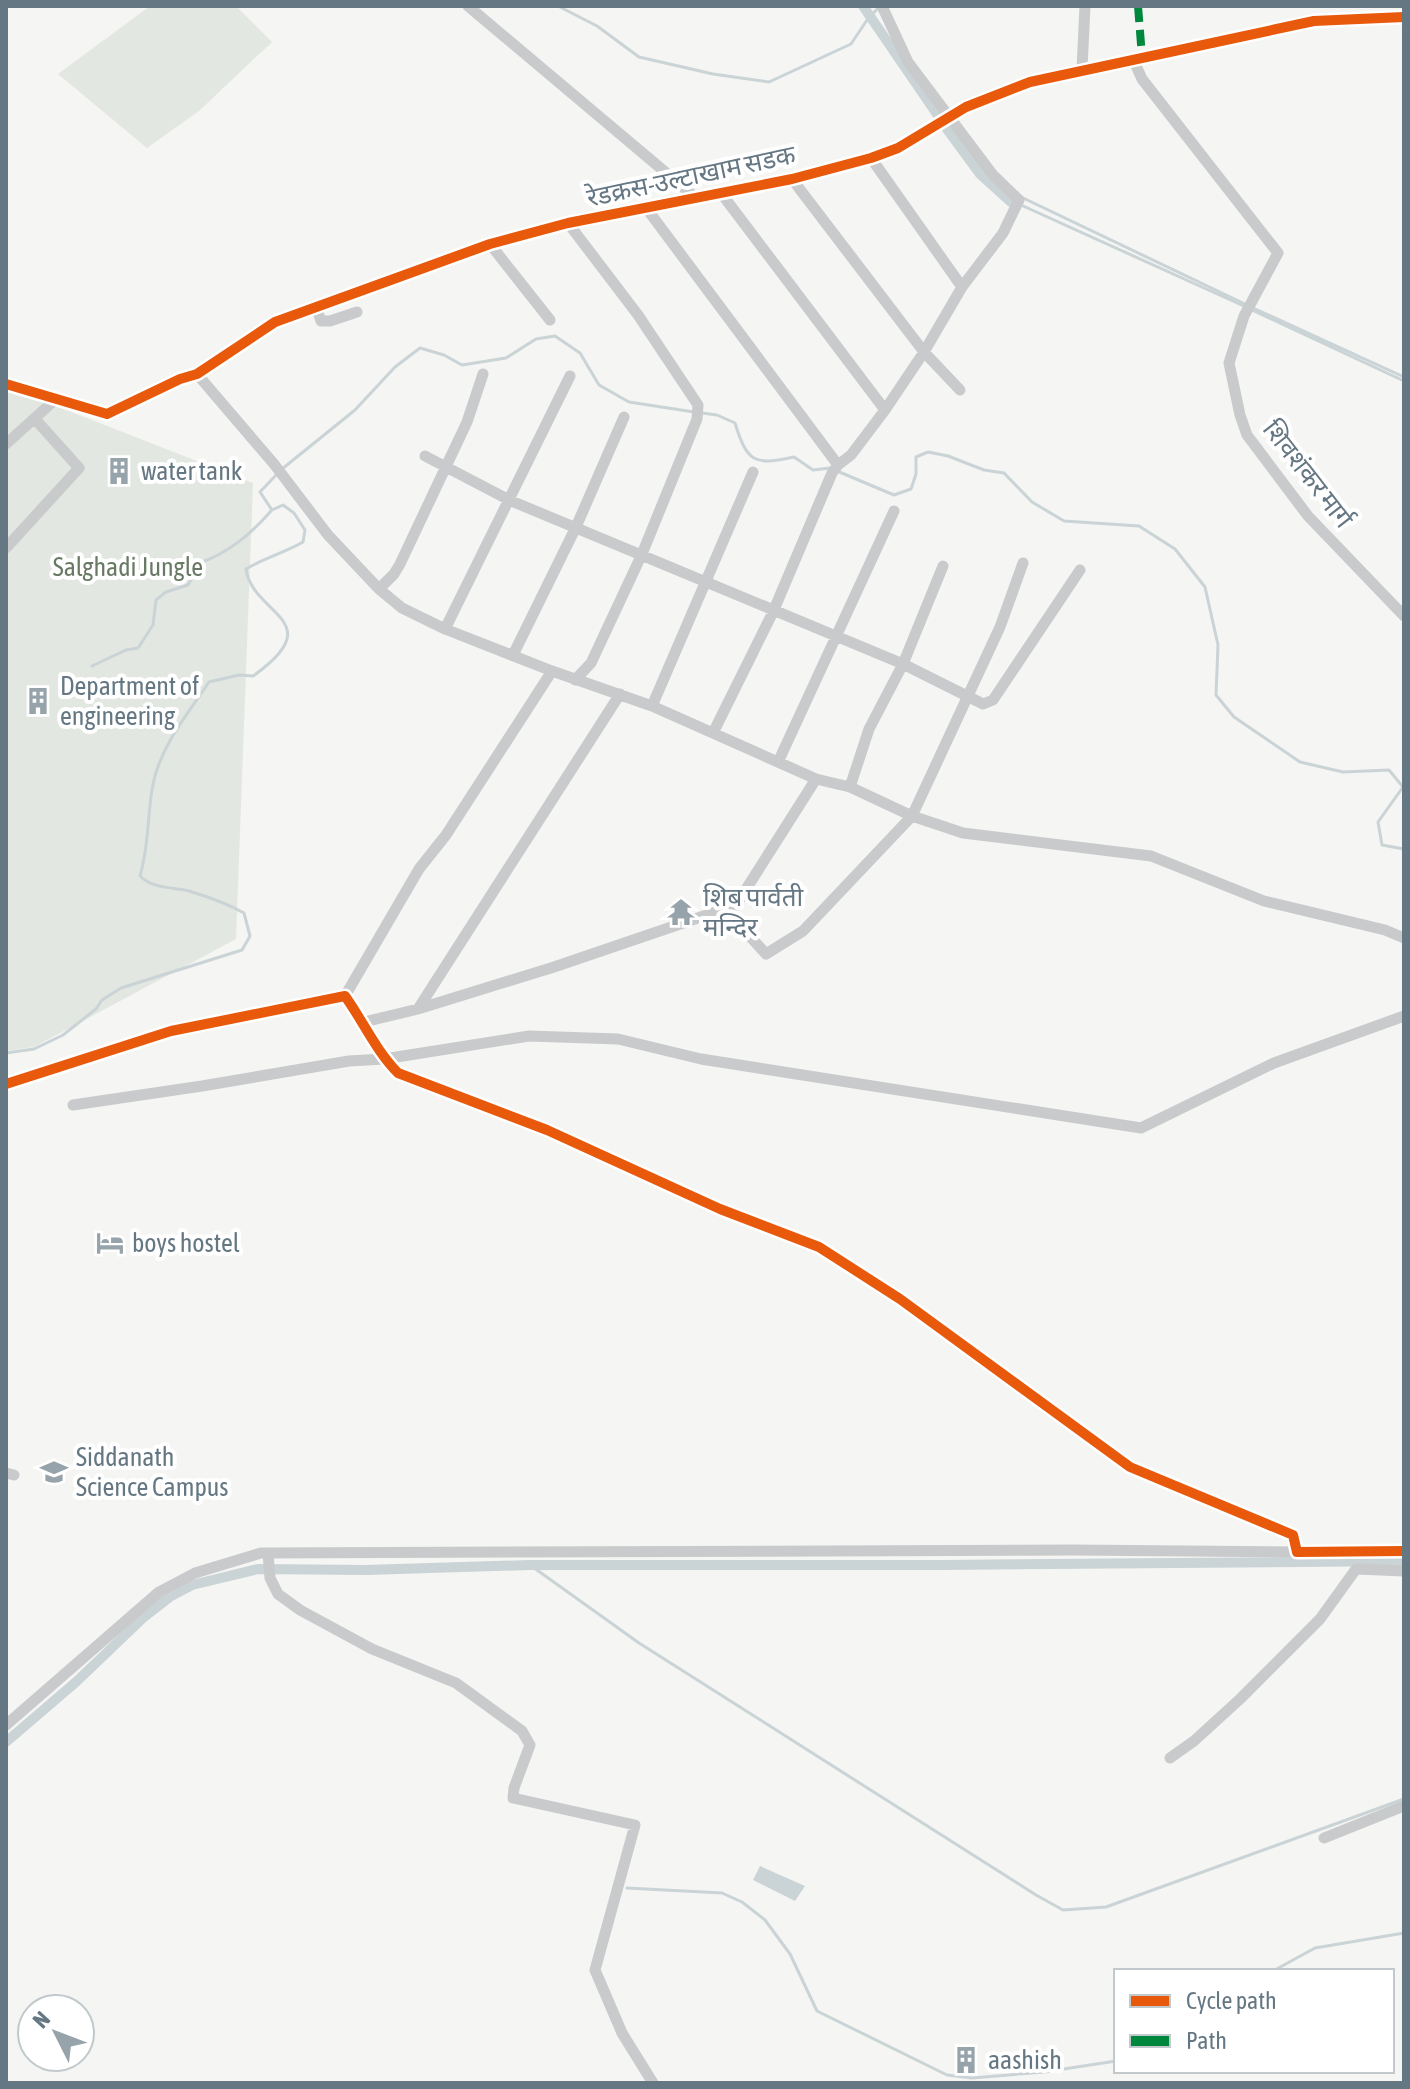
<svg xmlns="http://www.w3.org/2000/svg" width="1410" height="2089" font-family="'Asap Condensed','Noto Sans Devanagari',sans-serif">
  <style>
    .green { fill: #e3e7e1 }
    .water { fill: #cad3d5 }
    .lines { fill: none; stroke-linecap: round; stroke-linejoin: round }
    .stream { stroke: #cad3d5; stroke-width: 3 }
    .canal { stroke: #cad3d5; stroke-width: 10 }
    .minor { stroke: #c9cacb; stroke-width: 11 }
    .quiet { stroke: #00873e; stroke-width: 8; stroke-dasharray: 16 8; stroke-linecap: butt }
    .cycleway-casing { stroke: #fff; stroke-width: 15 }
    .cycleway { stroke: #e8590c; stroke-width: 10 }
    .labels { text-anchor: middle; stroke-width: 8; stroke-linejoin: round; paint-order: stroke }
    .street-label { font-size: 26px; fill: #657783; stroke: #fff }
    .poi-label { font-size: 26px; fill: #657783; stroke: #fff; text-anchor: start }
    .park-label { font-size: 26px; fill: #697a64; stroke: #fff }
  </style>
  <rect width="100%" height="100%" fill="#f5f5f3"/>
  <path class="green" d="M150,6H236L272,42L199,111L147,148L58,74Z
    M6,390L51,404L253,483L236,939L34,1047L6,1051Z"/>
  <path class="water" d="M760,1866L805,1886L795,1901L753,1880Z"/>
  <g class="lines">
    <path class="stream" d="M558,6L597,26L639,57L713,74L769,82L851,44L867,20L878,8
      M1021,197L1245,304
      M1021,205L1246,307
      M1253,308L1404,377
      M1252,310L1404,381
      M702,413L717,415L735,423C747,462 754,466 794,457L813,470L830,468
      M282,469L355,410L395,367L420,348L444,355L462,365L506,358L536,339L555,336L580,353L599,385L629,402L694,412
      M837,471L894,495L911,489L916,474V457L928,452L948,456L984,470L1004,473L1032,502L1064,521L1139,526L1175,549L1205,587L1218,645L1216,695L1234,717L1300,762L1343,772L1389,770L1403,787L1378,822L1382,845L1404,849
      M92,666L126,650L138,648L153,625L156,600L166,592L188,585L200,563C229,552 250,535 271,511
      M6,1053L34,1049L63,1035L96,1009L102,1000L121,988L242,950L250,936L244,913C226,903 209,897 189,891C172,887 153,889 140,876C149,845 147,820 152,790C158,749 187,715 209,682L239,675L253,676C332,620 252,615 246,569C264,558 284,553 303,542L305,530L294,513L283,505L272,510L260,492L277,474
      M530,1565L639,1643L1036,1895L1063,1910L1106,1907L1404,1799
      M627,1888L722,1893L742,1902L765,1920L790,1954L817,2011L947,2075L972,2078L1044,2072L1116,2061
      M1273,1971L1315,1948L1404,1933"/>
    <path class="canal" d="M863,6L939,117
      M947,129L980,174L1011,202
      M6,1742L76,1682L144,1617L171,1596L192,1585L258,1569L366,1570L530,1565H942L1404,1561"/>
    <path class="minor" d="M468,6L696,198
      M1133,59L1142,79L1278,253L1244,316L1229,363L1240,415L1247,435L1308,516L1404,616
      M1082,69L1085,6
      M871,158L962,287
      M792,179L924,352L960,390
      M721,193L885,410
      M647,209L838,465
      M568,223L638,315L698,405L697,419L642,554L591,663L575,680
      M490,244L550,320
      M316,307L321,321H330L357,312
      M197,374L274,464L328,535L379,589L402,608L445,629L552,671L652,706L816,779L850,787L912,816L963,833L1151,856L1264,901L1385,930L1404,938
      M6,384L107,414L180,379L197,374L275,322L490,244L568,223L792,179L871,158L898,148L966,107L1030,82L1314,21L1404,17
      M6,444L57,398
      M425,456L509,500L903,664L983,704L993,700L1080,570
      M6,548L79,468L35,419
      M379,589L394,574L400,564L467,422L483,374
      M445,629L570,376
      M513,655L576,527L624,417
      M652,706L753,472
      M714,731L773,612L832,473L838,465L851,455L885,410L924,352L962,287L1003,233L1019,200L993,175L908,62L882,6
      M779,760L894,511
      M850,787L869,729L903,664L943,566
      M725,909L766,954L803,931L912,816L1000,627L1023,563
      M345,996L419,869L446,835L552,671
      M418,1009L620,694
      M364,1022L418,1009L554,967L736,905L816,779
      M6,1084L171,1031L345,996C363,1021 376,1051 398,1073L547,1130L720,1209L819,1247L900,1299L1130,1467L1293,1535L1297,1552L1404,1551
      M73,1105L202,1086L349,1061L384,1059L529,1036L618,1039L701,1059L1141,1128L1274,1063L1404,1016
      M6,1473L14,1475
      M268,1553L270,1578L278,1594L300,1610L372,1649L456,1683L522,1731L530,1745L514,1788L513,1798L635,1825L595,1970L622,2033L653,2083
      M6,1725L159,1592L195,1573L261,1553L1073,1550L1297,1552
      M1170,1758L1194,1741L1240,1699L1320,1619L1356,1569L1404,1571
      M1324,1838L1404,1806"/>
    <path class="quiet" d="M1138,6L1142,57"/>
    <g class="cycleway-casing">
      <path id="cycleway" d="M6,384L107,414L180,379L197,374L275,322L490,244L568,223L792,179L871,158L898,148L966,107L1030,82L1314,21L1404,17
        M6,1084L171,1031L345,996C363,1021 376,1051 398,1073L547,1130L720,1209L819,1247L900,1299L1130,1467L1293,1535L1297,1552L1404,1551"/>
    </g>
    <use href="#cycleway" class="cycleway"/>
  </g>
  <defs>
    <g id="building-bare" transform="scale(2.16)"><path d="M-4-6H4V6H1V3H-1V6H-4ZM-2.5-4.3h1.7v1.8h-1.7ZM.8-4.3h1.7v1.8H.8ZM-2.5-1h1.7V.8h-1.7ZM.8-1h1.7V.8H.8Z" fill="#97a3aa" stroke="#fff" stroke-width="2.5" paint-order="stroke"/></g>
    <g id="temple-bare" transform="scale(2.16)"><path d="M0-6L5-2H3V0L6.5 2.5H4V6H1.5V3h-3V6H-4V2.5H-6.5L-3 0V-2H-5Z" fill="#97a3aa" stroke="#fff" stroke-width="2.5" paint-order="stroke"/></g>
    <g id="hotel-bare" transform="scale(2.16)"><path d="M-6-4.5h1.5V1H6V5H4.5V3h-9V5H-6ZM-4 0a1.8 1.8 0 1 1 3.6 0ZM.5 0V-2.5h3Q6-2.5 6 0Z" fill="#97a3aa" stroke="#fff" stroke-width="2.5" paint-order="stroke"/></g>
    <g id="university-bare" transform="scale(2.16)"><path d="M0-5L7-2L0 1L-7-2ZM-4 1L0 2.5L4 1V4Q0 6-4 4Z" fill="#97a3aa" stroke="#fff" stroke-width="2.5" paint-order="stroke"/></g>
  </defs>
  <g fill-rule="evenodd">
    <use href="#building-bare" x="119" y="471"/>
    <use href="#building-bare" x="38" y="701"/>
    <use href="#temple-bare" x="681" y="912"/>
    <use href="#hotel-bare" x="110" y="1243"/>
    <use href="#university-bare" x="54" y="1472"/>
    <use href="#building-bare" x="966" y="2060"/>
  </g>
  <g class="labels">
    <g class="street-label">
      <text transform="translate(691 176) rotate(-12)" y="9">रेडक्रस-उल्टाखाम सडक</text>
      <text transform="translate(1308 474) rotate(52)" y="9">शिवशंकर मार्ग</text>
    </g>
    <g class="poi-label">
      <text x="141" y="480">water tank</text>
      <text x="60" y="695">Department of<tspan x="60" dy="30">engineering</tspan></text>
      <text x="703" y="906">शिब पार्वती<tspan x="703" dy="30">मन्दिर</tspan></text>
      <text x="132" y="1252">boys hostel</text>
      <text x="76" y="1466">Siddanath<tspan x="76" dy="30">Science Campus</tspan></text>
      <text x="988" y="2069">aashish</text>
    </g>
    <g class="park-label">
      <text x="128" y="576">Salghadi Jungle</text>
    </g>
  </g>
  <rect width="1410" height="2089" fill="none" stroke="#657783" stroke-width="16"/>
  <rect x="1114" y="1969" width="280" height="104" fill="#ffffff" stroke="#c1c9cd" stroke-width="2"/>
  <rect x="1130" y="1995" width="40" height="12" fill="#e8590c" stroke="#c1c9cd" stroke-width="2"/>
  <text x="1186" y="2009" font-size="24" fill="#657783">Cycle path</text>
  <rect x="1130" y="2035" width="40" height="12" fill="#00873e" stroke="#c1c9cd" stroke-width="2"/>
  <text x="1186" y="2049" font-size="24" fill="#657783">Path</text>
  <g transform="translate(56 2033) rotate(312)"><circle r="38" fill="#ffffff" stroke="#c1c9cd" stroke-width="2"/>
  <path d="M0-6L14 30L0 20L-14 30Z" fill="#97a3aa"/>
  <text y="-12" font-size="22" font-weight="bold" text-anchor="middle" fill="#657783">N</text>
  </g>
</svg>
